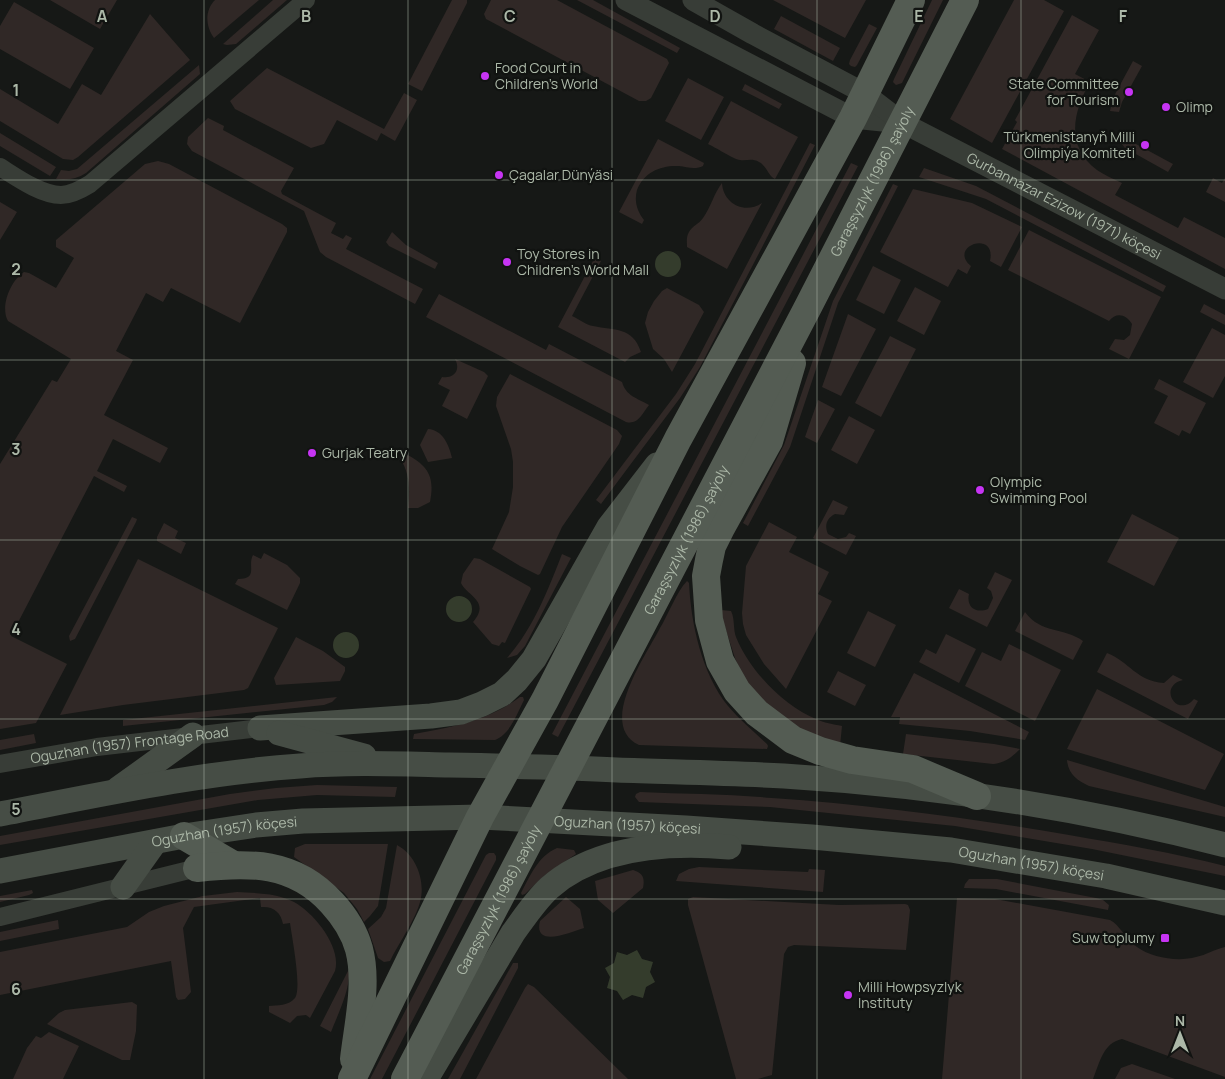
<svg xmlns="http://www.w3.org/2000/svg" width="1225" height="1079" font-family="Manrope,sans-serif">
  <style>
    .green { fill: #302826 }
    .water { fill: #343c2c }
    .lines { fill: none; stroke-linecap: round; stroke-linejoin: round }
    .minor { stroke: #383d37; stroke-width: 18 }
    .tertiary { stroke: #383d37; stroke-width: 21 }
    .secondary { stroke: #464d45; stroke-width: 25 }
    .primary { stroke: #545c53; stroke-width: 28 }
    .grid { fill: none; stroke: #acb8a8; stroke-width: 1; stroke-opacity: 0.55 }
    .poi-dot { fill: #c634f3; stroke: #111311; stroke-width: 2 }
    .labels { text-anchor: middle; stroke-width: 4.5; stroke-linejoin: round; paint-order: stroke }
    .poi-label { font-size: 14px; fill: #acb8a8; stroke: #111311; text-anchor: start }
    .street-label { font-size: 14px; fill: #acb8a8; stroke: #111311 }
    .grid-label { font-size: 16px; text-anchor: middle; font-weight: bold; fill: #acb8a8; stroke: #111311; stroke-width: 4.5; stroke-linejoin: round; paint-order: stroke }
  </style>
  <rect width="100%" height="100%" fill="#161816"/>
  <path class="green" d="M50,0H117L100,29Z
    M215,0H259L214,38C206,27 204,11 215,0Z
    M273,0H287L236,44L227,45L223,44Z
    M452,0H467V3L422,91L408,84Z
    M491,0H557L667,59L669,63L651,98L646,101H639L486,19L484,14Z
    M577,0H593L680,48L677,53Z
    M773,0H866L845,38Z
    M932,0H943L902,83L896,85L893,82L894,79Z
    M1014,0H1044L1064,11L992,143L950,119Z
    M14,2L94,48L70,89L0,49V26Z
    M150,14L190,60L78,157L73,160L63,159L0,121V89L58,124L82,84L101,95Z
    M1072,15L1099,30L1075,74L1090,82C1073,112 1065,146 1097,170C1104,175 1114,179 1122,183L1115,195L1178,228L1184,217L1225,238V269L1002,149L1017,122L1015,120Z
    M781,16L840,48L833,61L774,29Z
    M869,24L877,28L857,65L855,67L851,66L849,64L850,60Z
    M1133,61L1142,66L1122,102L1119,112L1110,111L1113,98Z
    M199,65L200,74L86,173C77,179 66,181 56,179L61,170L69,171L77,169Z
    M267,68L384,129L404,93L417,100L395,141L381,133L377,141L337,120L324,144L311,148L235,109L230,101Z
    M688,78L724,97L701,140L665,121Z
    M745,84L782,104L779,109L742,90Z
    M731,101L798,137L775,179C768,176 767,166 759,162C752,158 747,161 740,160C733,159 715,147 708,144Z
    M208,118L224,126L223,130L294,168L281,191L282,194L336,223L331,233L343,239L346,235L352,238L346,249L423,289L415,304L326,257L320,252L304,211L192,151L187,144L188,137Z
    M0,133L56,167L50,176L0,146Z
    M1129,138L1136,144L1173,164L1168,172L1125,148L1122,144Z
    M658,139L704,163L703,166C695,170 687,167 679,166C661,165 644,172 637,190C634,201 637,211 644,220L642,224L619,212Z
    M810,143L815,145L700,367L680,398L601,504L596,500L676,394L695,364Z
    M158,161L169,164L282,224L287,228V232L240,323L171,288L163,302L146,293L116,351L133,360L104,415L168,448L160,463L113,439L97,471L127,486L124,492L94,476L11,636L67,664L36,723L0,729V464L52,380L57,382L71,359L8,321C0,307 10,281 24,272L29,273L56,288L74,258L56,247V240L145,164Z
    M851,163L858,166L558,737L552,734Z
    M924,168L976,186L1166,286L1163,292L986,199L919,177Z
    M1213,178L1222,183L1225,178V202L1206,192Z
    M722,183C723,203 744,215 762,203L727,269L687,247C687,242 686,237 689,232C692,226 699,224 703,218C711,207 714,193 722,183Z
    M893,184L898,186L838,303L790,447L748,526L743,523L784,445L833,301Z
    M913,189L972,203L1022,227L1001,267L990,261C997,229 947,246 971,266L967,274L958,269L948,287L880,252Z
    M0,202L17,212L0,240Z
    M1029,230L1161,297L1129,359L1109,349L1115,339L1124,340L1130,335L1132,324C1126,314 1116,312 1109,321L1008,270Z
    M392,232L406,245L438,263L435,269L389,246L386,242Z
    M595,257L601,261L572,316C579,319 586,325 593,326C615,331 632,326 641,352L630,357L625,362L558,327Z
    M873,266L901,280L884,314L856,300Z
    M915,287L941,301L924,335L897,321Z
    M667,288L699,305L704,312L672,372L664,359L653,349L645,323L648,312L654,301L662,291Z
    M439,294L546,350L549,344L622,382C626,396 637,398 649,405C642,414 638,425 626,422L426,317Z
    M1204,304L1225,315V325L1200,312Z
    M848,314L876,329L841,396L822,387Z
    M1212,328L1225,335V376L1213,398L1183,382Z
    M890,336L916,349L881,417L855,403Z
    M455,359L484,372L488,376L467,419L442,406L450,390L438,384L442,377C454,379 461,370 455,359Z
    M510,374L617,430L622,436L619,444L562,527L540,574L538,575L520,566L492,549L509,512L513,487V462L511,449L496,406L497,397Z
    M1159,379L1206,403L1190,434L1182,430L1179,436L1154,423L1168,396L1154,389Z
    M818,400L835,409L817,443L805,437Z
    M849,416L875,430L857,464L831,450Z
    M428,429C443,430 449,445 452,458L428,462L420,445Z
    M406,454C428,466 435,476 430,502L418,508H408C410,489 410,474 400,458Z
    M833,500L848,507L844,515L835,514C827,518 824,525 828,534L838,539L846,537L849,533L856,536L846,555L813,538Z
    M1132,514L1179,538L1154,586L1107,562Z
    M132,517L137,519L136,522L75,639L70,641L69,636Z
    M769,522L797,537L789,552L829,572L818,594L832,601L786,689L764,664L746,635L743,624L742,613L746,566Z
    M164,523L178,531L175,538L186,543L181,554L157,541V537Z
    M264,553L287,565L300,578V583L287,610L235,584L238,579C259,579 247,566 253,555L261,559Z
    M562,554L571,558L525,646L517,655L507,658C533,629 548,590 562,554Z
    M474,558L480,559L530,587L531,589L505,643L502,642L499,646L492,644L473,622C491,601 467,596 461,583L463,574Z
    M138,559L278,628L248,688L244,690L123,705L60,715Z
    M995,572L1012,580L987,627L949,608L959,589L969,594C966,607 976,614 988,609L993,598L991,591L987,588Z
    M687,581L689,583C691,624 702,674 728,706C740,720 754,732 767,744L768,746L767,749L639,745C596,725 647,654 660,628C668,615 677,591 687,581Z
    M721,610L731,611C735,619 733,629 736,637C749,670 784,706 816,719C824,723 833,724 842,726L840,746L800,732L768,708L743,677L735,658L720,612Z
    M868,611L896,625L875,667L847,653Z
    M1025,612C1041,634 1064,627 1083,641L1073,660L1015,631Z
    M946,634L976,649L959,683L919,662L926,649L936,654Z
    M296,637L323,651L345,667V671L340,681L276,685L274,678Z
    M1009,644L1061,670L1035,721L965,686L982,652L1001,661Z
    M1107,653C1130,662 1136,681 1164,683L1173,675L1183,680C1157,686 1177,719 1194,699L1198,701L1188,719L1097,672Z
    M838,671L866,685L855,706L827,692Z
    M914,673L1029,732L1025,740L970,731L899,724L900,717H891Z
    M1097,689L1224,754L1205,790L1067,749Z
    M337,697L332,702L324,705L123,726V720Z
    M520,697H523L524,700C517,714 510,734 495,740L413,739L414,734C455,726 485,722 520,697Z
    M34,734L36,743L0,750V740Z
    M906,734L994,744L1020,749C1012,757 1005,763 993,764L903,754Z
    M1067,760L1225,807V817L1089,786C1078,781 1068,774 1067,760Z
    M317,785L397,787L395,797L317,795L258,800L0,845V836L230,794L276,788Z
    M640,792C684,794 728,794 772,798C872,805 970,818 1069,835C1121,844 1174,853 1225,866V876L1092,849L955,826L770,807L639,802L635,797L636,794Z
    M305,844H388L378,906L370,916L364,922L357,909L344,893L294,857L295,848Z
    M397,845C416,855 426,881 420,902C416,918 400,942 392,957L390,961L384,962L378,958L368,929L381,917L386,908Z
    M557,848L574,850L576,854L545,875L525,894L522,895L521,893C530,876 538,856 557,848Z
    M489,853H494L496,856V860L382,1079H370L486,855Z
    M699,867L808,872L809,869L825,870L823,892L676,881L679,874L689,869Z
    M633,870C643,873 645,878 643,888L613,913L598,900L595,881Z
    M969,879H997L1096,898L1103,900L1109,905L1108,910L996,889L964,888L965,884Z
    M32,890L33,893L29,895L0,902V896Z
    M237,892C255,893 278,893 294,902C314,913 342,947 335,971L310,1018L306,1015L297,1016L290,1023L269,1012V1006C277,1005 289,1006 295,998C302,988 292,938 290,923L283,924C281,912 273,906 261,907L260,898L194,907L183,928L191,992L185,999L178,1000L176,997L171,961L0,995V952L127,927L149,912L164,906L203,896Z
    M566,897L580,909L584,928C571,932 533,949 540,921Z
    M693,897L839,905L905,904L908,905L910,910L906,950L794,945L788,947L784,954L772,1075L758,1079H736L688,905V899Z
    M957,898L995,899L1110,920C1120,925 1126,940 1137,947C1152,958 1178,962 1196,957C1206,955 1215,949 1225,947V1077L1122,1039C1103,1043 1100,1062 1093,1079H942Z
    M58,920L59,929L0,941V932Z
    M513,963H518V968L460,1079H448Z
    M349,969C351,988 338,1014 331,1032L320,1026Z
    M528,984L534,987L628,1079H476L525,988Z
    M132,1002L137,1005L136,1031L130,1060H122L47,1024L59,1013L65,1010Z
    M49,1032L79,1046L63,1079H13L27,1048L36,1036L41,1038Z
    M1132,1064L1175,1079H1115L1121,1068Z"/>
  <path class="water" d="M655 264a13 13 0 1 1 26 0a13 13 0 1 1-26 0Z
    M446 609a13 13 0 1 1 26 0a13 13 0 1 1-26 0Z
    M333 645a13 13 0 1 1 26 0a13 13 0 1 1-26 0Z
    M637,950L642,959L653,962L650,972L655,982L646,987L643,998L632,995L623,1000L617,991L607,988L610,977L605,968L614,963L617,952L627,955Z"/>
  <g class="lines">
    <g class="minor">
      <path d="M0,167C16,177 41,195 61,195C71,195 82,189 90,184L306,0"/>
      <path id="s1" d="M0,764L97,747L260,728"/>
      <path d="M0,917L197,868"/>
    </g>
    <g class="tertiary">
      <path d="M626,0L853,118L902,123"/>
      <path id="s2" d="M693,0L753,34L864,93L903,123L1225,289"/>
    </g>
    <g class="secondary">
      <path d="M260,728L431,716L461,712L482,704L502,694L517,680L534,659L609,527L657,465"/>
      <path d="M279,733L364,756"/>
      <path d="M118,789L193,735"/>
      <path d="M0,814C99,795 199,773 300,766C350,762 400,764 449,765C505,766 561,767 617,770C672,772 728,773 784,776C931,785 1082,808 1225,845"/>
      <path id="s3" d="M0,871L184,836L256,825L303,821L480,817L686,828L812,837L951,850L1106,876L1225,903"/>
      <path d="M123,887L155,842"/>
      <path d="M426,1079L513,933C524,918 535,901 549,888C597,846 668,842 729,847"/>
    </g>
    <g class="primary">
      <path d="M792,363L769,441L721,528L712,546L709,560L706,576L709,620L720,661L737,691L757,713L793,740L820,751L852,760L913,769L977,796"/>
      <path d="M184,836L232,864"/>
      <path d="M197,868C249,862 294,861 332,903C344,916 354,931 359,949C368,983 358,1024 354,1059"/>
      <path d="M352,1079L480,817L545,700L678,439L853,118L911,0"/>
      <path id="s4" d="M405,1079L809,305L965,0"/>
    </g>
  </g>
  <path class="grid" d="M204,0V1079M408,0V1079M612,0V1079M817,0V1079M1021,0V1079M0,180H1225M0,360H1225M0,540H1225M0,719H1225M0,899H1225"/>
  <g class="poi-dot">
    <circle cx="485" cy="76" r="5"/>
    <circle cx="1129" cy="92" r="5"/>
    <circle cx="1166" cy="107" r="5"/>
    <circle cx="1145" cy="145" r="5"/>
    <circle cx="499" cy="175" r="5"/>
    <circle cx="507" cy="262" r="5"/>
    <circle cx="312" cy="453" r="5"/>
    <circle cx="980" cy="490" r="5"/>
    <rect x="1160" y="933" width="10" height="10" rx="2.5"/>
    <circle cx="848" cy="995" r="5"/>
  </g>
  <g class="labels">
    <g class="poi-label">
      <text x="495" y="73">Food Court in<tspan x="495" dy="16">Children's World</tspan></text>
      <text x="1119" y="89" text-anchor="end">State Committee<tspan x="1119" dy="16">for Tourism</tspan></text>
      <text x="1176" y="112">Olimp</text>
      <text x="1135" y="142" text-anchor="end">Türkmenistanyň Milli<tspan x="1135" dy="16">Olimpiýa Komiteti</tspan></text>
      <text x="509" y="180">Çagalar Dünýäsi</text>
      <text x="517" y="259">Toy Stores in<tspan x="517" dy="16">Children's World Mall</tspan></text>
      <text x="322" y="458">Gurjak Teatry</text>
      <text x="990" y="487">Olympic<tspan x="990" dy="16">Swimming Pool</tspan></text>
      <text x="1155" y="943" text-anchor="end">Suw toplumy</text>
      <text x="858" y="992">Milli Howpsyzlyk<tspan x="858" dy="16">Instituty</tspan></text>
    </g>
    <g class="street-label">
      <text dy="5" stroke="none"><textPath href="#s4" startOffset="1012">Garaşsyzlyk (1986) şaýoly</textPath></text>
      <text dy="5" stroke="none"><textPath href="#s2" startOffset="425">Gurbannazar Ezizow (1971) köçesi</textPath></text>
      <text dy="5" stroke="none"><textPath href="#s4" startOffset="608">Garaşsyzlyk (1986) şaýoly</textPath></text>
      <text dy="5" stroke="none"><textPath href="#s1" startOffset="131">Oguzhan (1957) Frontage Road</textPath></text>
      <text dy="5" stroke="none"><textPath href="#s3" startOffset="632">Oguzhan (1957) köçesi</textPath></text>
      <text dy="5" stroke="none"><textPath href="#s3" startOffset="228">Oguzhan (1957) köçesi</textPath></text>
      <text dy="5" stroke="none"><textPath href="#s3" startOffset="1038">Oguzhan (1957) köçesi</textPath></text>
      <text dy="5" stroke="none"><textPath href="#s4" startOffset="202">Garaşsyzlyk (1986) şaýoly</textPath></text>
    </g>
  </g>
  <g class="grid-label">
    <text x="102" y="22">A</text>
    <text x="306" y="22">B</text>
    <text x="510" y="22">C</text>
    <text x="715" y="22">D</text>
    <text x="919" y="22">E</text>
    <text x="1123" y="22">F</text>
    <text x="16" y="96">1</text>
    <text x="16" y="275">2</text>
    <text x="16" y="455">3</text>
    <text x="16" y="635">4</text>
    <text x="16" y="815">5</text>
    <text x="16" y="995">6</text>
  </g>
  <g transform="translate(1180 1034)" stroke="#111311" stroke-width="4" paint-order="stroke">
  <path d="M0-4L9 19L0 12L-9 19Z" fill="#acb8a8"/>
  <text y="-8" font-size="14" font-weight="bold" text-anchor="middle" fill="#acb8a8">N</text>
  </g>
</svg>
